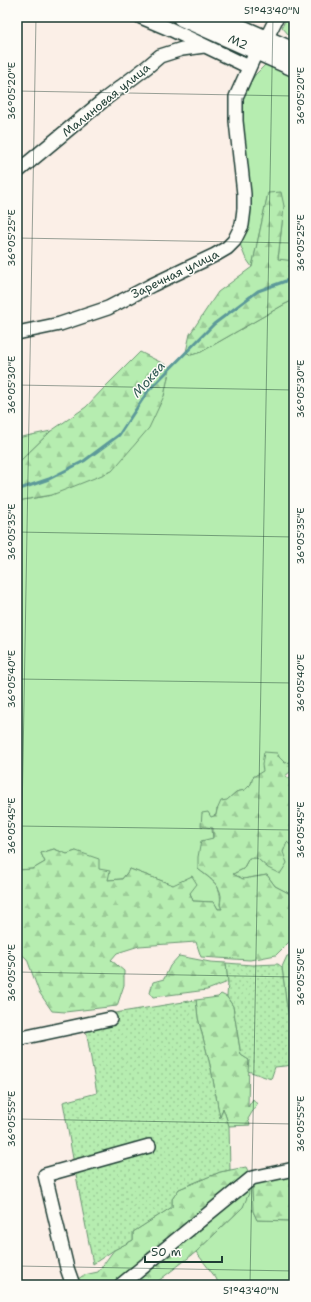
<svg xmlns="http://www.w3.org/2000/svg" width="311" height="1302" font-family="'Shantell Sans',sans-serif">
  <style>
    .grass { fill: #b6edb0; stroke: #6a9572 }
    .forest { fill: url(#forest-firs); stroke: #6a9572 }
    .park { fill: url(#park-dots); stroke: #6a9572 }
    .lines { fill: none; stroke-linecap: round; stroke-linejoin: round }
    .stream { stroke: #5c9999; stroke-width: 3 }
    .minor-casing { stroke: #1f3d34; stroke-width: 16 }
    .highway-casing { stroke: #1f3d34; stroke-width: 21 }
    .minor { stroke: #fdfcf7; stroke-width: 13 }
    .highway { stroke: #fdfcf7; stroke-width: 18 }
    .ticks { fill: none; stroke: #1f3d34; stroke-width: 1; stroke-opacity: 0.45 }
    .labels { text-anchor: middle; stroke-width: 3; stroke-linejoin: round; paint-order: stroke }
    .street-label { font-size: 12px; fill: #1f3d34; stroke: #fdfcf7 }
    .water-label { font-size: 13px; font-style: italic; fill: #335c56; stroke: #fdfcf7 }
    .neatline { fill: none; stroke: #1f3d34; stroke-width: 1.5 }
    .ticks-label { font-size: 10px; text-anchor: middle; fill: #1f3d34 }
  </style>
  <defs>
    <pattern id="forest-firs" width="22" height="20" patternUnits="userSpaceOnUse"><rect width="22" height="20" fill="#b6edb0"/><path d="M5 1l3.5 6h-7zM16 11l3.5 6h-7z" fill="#9ccc98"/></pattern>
    <pattern id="park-dots" width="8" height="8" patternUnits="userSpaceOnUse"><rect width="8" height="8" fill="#b6edb0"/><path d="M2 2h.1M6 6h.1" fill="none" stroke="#9ccc98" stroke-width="1.8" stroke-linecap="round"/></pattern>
  </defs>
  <rect width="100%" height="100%" fill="#fbefe7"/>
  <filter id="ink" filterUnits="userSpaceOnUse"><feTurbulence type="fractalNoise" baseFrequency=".025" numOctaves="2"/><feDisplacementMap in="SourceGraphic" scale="8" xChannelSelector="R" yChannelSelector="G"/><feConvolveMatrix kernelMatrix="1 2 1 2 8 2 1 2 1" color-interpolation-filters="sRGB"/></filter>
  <g filter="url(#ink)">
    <path class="grass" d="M287,17H294V37L289,35L282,27Z
      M267,63L294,67V261L278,260L284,206L268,193L252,267L245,257L240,244V98L255,75Z
      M294,300V767L291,762L285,763L279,757L277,753L264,771L253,777L251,784L245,790L236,792L217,809L216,815L211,818L213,839L198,869C211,880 223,885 220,905L222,909H218L214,902L193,901L190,893L173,885L130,869L122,879L108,880L99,869L76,851L67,854L54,849L41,853L45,862L33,869L17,870V501L52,495L164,396L170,367L186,352L191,355L201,352L285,304Z
      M51,431L17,464V438Z
      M287,842L294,848V896L275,886L267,875L243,879L232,874L243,869L249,858H257L268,868L283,852Z
      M257,1181L252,1190L253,1211L257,1220L294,1221V1285H219L216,1278L196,1252L243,1207L249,1183Z"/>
    <path class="forest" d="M281,192L284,206L278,259L294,261V300L285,304L201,352L191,355L186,352L190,334L218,292L252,267L268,193Z
      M140,352L170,367L164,396L149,428L112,471L52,495L17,501V464L51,431L86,407L103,389Z
      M264,752L277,753L279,757L285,763L291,762L294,769L285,776L294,781V848L287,842L283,852L287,863L280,874L268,868L257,858H249L243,869L233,874L243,879L267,875L275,886L294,896V937L276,955L250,960L201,957L196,942L139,946L117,953L111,960L124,971V985L117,1006L65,1012L52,1011L39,992L27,959L17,950V870L33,869L45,862L41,853L54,849L67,854L76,851L99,859V869L110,871L108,880L122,879L130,869L173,885L192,876L197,884L190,893L193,901L214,902L218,909H222C219,904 221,902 221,896C220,884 207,876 198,869V857L201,841L213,838V828L201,826L202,813L208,812L211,817L216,815L217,810L221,801L227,800L236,792L245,790L251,784L253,777L263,771L262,765Z
      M294,955V1044L286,1001L282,967L287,956Z
      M179,956L210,962L226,963L228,982L207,990L153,997L150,993L153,982L164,979L170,966Z
      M221,994L227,997L233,1006L241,1055L249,1060L248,1107L253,1099L257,1104L248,1119L250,1125L229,1126L223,1108L220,1119L211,1069L198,1018L196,1000L218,997Z
      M246,1167L249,1173L116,1285H69L84,1275L98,1272L114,1250L133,1240V1232L172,1207V1199L179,1189L220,1172Z
      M294,1173V1221L257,1220L253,1211L252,1190L257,1181Z
      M249,1183V1193L243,1207L196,1252L153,1285H122Z"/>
    <path class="park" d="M226,963L252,965L278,964L282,967L286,1001L294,1044V1065L275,1067L271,1079L248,1071L249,1060L241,1055L233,1006L227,997L228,982Z
      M196,1000L198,1018L211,1069L220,1118L223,1108L229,1126L230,1170L220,1172L179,1189L172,1199V1207L133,1232V1240L114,1250L93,1264L75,1170L63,1102L97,1093L84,1018Z"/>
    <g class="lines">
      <path class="stream" d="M17,490L49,479L84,461L119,435L148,391L214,324L258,291L294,278"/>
      <g class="minor-casing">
        <path id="minor" d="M141,17L172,30L249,67
          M266,39L277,17
          M17,172L105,99L147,67L160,56L182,49L204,46
          M17,333L60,324L108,308L152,285L215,255L227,248L234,241L242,225L244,209V194L236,121V97L257,50
          M17,1039L110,1019
          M73,1285L67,1268L45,1175L149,1146
          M121,1285L252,1178L294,1169"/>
      </g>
      <g class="highway-casing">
        <path id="highway" d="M182,17L294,67
          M214,17L294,52"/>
      </g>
      <use href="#minor" class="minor"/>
      <use href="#highway" class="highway"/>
    </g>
  </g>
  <path class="ticks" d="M17,91L294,96M17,238L294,243M17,385L294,390M17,532L294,537M17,679L294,683M17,826L294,830M17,972L294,977M17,1104L36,17M17,1119L294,1124M17,1266L294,1271M250,1285L273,17"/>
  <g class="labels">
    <g class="street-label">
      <text transform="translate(238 42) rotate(24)" y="4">М2</text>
      <text transform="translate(106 100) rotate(-39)" y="4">Малиновая улица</text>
      <text transform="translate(175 274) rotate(-26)" y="4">Заречная улица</text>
    </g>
    <g class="water-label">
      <text transform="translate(148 379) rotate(-49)" y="5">Моква</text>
    </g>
  </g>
  <rect width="311" height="1302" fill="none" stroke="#fdfcf7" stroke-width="44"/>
  <path d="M145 1256v6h77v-6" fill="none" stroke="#1f3d34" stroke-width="2"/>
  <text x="151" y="1256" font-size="12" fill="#1f3d34" stroke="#fdfcf7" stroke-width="3" paint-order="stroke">50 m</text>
  <rect x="22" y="22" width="267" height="1258" class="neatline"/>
  <g class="ticks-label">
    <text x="272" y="14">51°43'40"N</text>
    <text transform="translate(11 91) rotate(-90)" y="4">36°05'20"E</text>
    <text transform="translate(300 96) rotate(-90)" y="4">36°05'20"E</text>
    <text transform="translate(11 238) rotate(-90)" y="4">36°05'25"E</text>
    <text transform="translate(300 243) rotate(-90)" y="4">36°05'25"E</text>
    <text transform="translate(11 385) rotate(-90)" y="4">36°05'30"E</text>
    <text transform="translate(300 389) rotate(-90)" y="4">36°05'30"E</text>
    <text transform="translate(11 532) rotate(-90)" y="4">36°05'35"E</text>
    <text transform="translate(300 536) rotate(-90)" y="4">36°05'35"E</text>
    <text transform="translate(11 679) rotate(-90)" y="4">36°05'40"E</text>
    <text transform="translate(300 683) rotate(-90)" y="4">36°05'40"E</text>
    <text transform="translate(11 826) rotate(-90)" y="4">36°05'45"E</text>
    <text transform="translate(300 830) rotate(-90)" y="4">36°05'45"E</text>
    <text transform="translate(11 973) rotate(-90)" y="4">36°05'50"E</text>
    <text transform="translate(300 977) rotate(-90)" y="4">36°05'50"E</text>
    <text transform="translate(11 1119) rotate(-90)" y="4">36°05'55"E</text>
    <text transform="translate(300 1124) rotate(-90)" y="4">36°05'55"E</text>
    <text x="251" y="1294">51°43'40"N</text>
  </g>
</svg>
